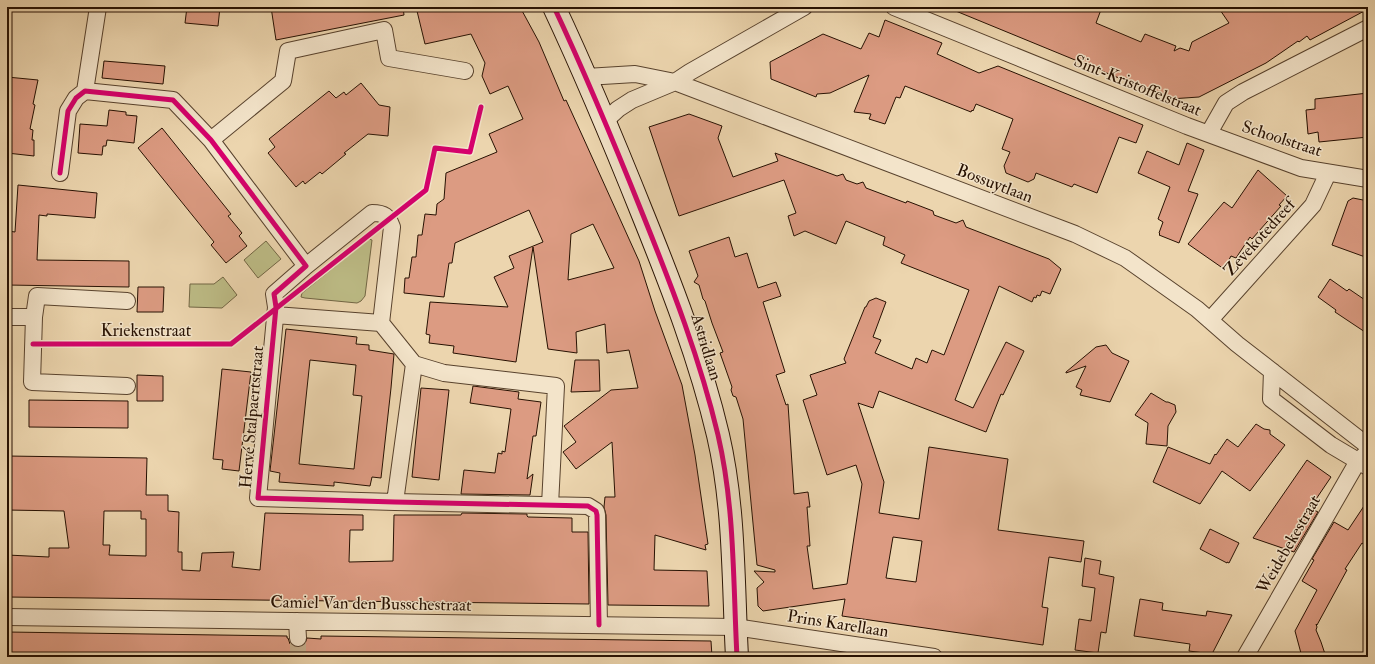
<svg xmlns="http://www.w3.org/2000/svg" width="1375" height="664" font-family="'IM FELL Double Pica',serif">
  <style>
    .green { fill: #bdbc86; stroke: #726644 }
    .building { fill: #dc9b82; stroke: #271102; fill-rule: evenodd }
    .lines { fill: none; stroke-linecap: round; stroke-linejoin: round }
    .minor-tunnel { stroke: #c5ae8c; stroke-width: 16; stroke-dasharray: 16 8; stroke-linecap: butt }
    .minor-casing { stroke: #58422d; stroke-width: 18 }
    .secondary-casing { stroke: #271102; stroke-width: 24 }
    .minor { stroke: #f3e4ca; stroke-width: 16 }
    .secondary { stroke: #f3e4ca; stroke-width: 22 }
    .cycleway-casing { stroke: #f3e4ca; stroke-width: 8 }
    .cycleway { stroke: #d6006c; stroke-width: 5 }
    .labels { text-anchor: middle; stroke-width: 3; stroke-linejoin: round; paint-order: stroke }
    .street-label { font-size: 17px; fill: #271102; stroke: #f3e4ca }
  </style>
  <rect width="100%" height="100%" fill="#ecd5ae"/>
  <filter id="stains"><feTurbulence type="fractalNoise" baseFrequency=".005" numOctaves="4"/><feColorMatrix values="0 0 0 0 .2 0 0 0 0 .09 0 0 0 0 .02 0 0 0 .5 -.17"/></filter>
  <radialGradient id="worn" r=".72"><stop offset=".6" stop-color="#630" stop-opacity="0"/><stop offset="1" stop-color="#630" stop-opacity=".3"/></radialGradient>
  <path class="green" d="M369,239L372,240L365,296L361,301L357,303L305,298L301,297L302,293Z
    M266,241L281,259L258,278L244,260Z
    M223,277L237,295L222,308L189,307L190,284H214Z"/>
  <path class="building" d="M187,7H220L218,26L185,23Z
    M271,7H403L404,15L276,40Z
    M436,7H520L539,42L564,101L566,100L582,135L639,261L655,311L682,385L695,455L708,544L705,545L706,550L655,535L654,570L707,571L709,606L608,605L606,515L604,507L605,497H615L612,442L576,469L563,452L576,442L564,426L611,390L638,388L629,350L607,353L605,324L576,332L577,353L548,349L533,247L516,362L453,353L454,346L429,343L430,335L426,334L430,302L508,307L494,277L514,268L509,256L543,242L529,210L455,243L452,263H449L444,297L404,293L405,278H409L412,257H416L418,235H422L425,214L436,215L437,204L444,199L446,173L497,152L489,134L523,119L508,86L490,94L482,76L485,63L471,34L425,44L417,11ZM593,224L614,268L568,280L571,234Z
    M946,7H1102L1096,23L1141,42L1145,34L1176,46L1174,51L1180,48L1189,51L1192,42L1229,23L1218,7H1368V9L1310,40L1307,36L1299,42L1298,41L1266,63L1199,97L1170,99Z
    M885,20L942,43L937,54L979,73L998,66L1143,125L1136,143L1119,137L1097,193L1074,184L1072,187L1036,173L1034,179L1028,182L1006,173L1004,166L1010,152L1002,149L1013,119L976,104L973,111L972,110L971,112L905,86L900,98L896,97L885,124L869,119L871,114L854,112L869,75L830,93L817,94L816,97L771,79L770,62L823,34L861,49L869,33L879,37Z
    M104,61L165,66L163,84L102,78Z
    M7,77L38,80L33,104L35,105L30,129L33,130L32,140H34V156L7,153Z
    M361,83L379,105L390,107L388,136L368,134L344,153L346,154L322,174L320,172L305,184L303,181L296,187L268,153L275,147L269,139L329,91L336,98L344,92L346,95Z
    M1368,93V137L1319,142L1318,132L1308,134L1306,110L1315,109V99Z
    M109,110L126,112V115L137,116L134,143L107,140L106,146H103L102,155L78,153L80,124L107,126Z
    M689,114L722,126L718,138L733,177L778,161L775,153L837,176L843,174L846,180L857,184L863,182L866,188L906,203L907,201L933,211L934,215L956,223L963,220L966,227L1049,259L1061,269L1050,294L1042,291L1040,296L1037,295L1036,298L1034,297L1032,302L999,286L955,400L973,408L1006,342L1024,351L1003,395L1001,394L986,432L879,391L873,408L858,403L884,482L879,513L919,519L929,447L1008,459L998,530L1084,541L1081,562L1049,557L1042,607L1048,608L1043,645L842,616L845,599L763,611L758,606L757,588L764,582L754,571L775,572V570L757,565L743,419L736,397L733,396L731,390L732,387L720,353L723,352L712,323L705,301L703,299L699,285L694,282L698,276L689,251L729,237L735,257L747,253L758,288L776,282L781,296L763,302L785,372L776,375L786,405L788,404L794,494L808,492L810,507H807L810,546H807L813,589L847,584L862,484L856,465L827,475L803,400L817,395L810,375L846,363L844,359L865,307H866L869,301L876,298L886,302L873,337L881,340L875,353L912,369L916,358L927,363L932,350L944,355L969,290L901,263L905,255L883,245L885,237L846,221L836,244L805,231L794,236L788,216L796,213L784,180L679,216L649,127ZM893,537L922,541L916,582L886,578Z
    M162,128L231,214L228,216L242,233L239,236L247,246L226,263L211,245L214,242L138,148Z
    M1187,143L1204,150L1188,191L1198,194L1179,243L1159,235L1160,234L1159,233L1163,222L1158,219L1170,187L1138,173L1147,151L1179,165Z
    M1258,170L1287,196L1279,205L1281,206L1252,239L1250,237L1236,258L1231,256L1224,269L1188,244L1224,202L1232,208Z
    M18,185L97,193L95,218L47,214V216L39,215L37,260L129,261V287L7,285L8,231L15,232Z
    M1353,198L1368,201V258L1332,245L1348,201Z
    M1330,279L1347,291L1349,289L1368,302V334L1335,312L1336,310L1318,297Z
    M138,287H164L163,312H137Z
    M286,329L357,337L356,344L369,345V350L394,354L391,388L381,478L372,477L370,486L334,482V486L279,482L280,473L270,471ZM310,360L356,365L353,395L362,396L354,469L299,464Z
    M1106,345L1112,353L1129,361L1110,402L1080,395L1082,390L1076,387L1086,366L1066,373V372L1096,347Z
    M575,360H599L600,391L571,392Z
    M222,369L251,372L239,471L222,469L223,460L213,459Z
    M137,375L163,376V401H137Z
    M473,386L519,392L518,399L541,402L536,436H533L527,479L533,474L530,495L461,494L464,470L495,473L498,453L502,454V451L505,452L511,409L470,403Z
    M421,388L449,390L439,480L412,477Z
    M1151,393L1166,402H1168L1175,405L1176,412L1168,426L1167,446L1146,444L1148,423L1135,415Z
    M29,400L128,401V428L29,427Z
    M1256,424L1264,429L1270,430V434L1285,445L1250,491L1222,471L1200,504L1153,482L1168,447L1210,464L1215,454L1216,455L1227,439L1238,447Z
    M7,456L147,458L146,495H168V511L179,512L178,552H182V570L200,571L202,553L234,552L232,567L260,570L265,513L363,515V530H350L349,562L393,561L394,515H461L462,513L527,514V516L528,517L572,518V532H588L589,604L7,597V555L49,557V548H69L64,511L7,510ZM104,511H141V519H146V556L109,555L110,545H103Z
    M1307,460L1331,477L1310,508L1318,512L1294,552L1253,538Z
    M1368,500V547L1362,543L1345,569L1347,570L1317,625L1316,624L1317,627L1316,630L1321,642L1326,657H1302L1295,631L1317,590L1302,581L1314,560L1312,559L1334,522L1348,530Z
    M1210,529L1239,543L1229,563L1227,562V563L1200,549Z
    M1085,558L1101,561L1099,574L1114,577L1106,633L1101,632L1098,653L1075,650L1079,619L1091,621L1095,588L1082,586Z
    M1140,599L1163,603L1162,610L1206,616L1207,611L1232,615L1212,654L1189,651L1190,644L1134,636Z
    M7,632L287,636V638H288L290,644L294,647H298L304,646L307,638L321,639V636L711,641L712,657H7Z"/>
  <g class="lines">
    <path class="minor-tunnel" d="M298,638V657"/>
    <g class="minor-casing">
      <path id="minor" d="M894,7L1187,126L1301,168L1368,179
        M586,77L635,74L675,82L1075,234L1125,258L1197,309L1237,344L1368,446
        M85,91L98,7
        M606,120L618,109L632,100L675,82L690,72L804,7
        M1209,133L1226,103L1243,92L1368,28
        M211,140L283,81L288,51L384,30L389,58L465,71
        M60,173L68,111L76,98L85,91L173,100L211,140L306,266L274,294L276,307L258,498L395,502L588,506L596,511L597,515L599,625
        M306,266L372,213C384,213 388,216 392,227L381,323
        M275,315L381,323L414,364L444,373L556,386L550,505
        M7,317H34L37,296L127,301
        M34,317L32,382L127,386
        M1210,320L1313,205L1328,173
        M1272,371L1271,399L1331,445L1368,467
        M395,502L414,364
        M7,617L735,627L934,657
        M297,621L298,638
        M1245,657L1358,461L1368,452"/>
    </g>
    <g class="secondary-casing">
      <path id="secondary" d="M554,7C586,75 615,145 643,215C672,287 700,359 718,435C735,508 733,583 737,657"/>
    </g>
    <use href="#minor" class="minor"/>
    <use href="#secondary" class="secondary"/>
    <g class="cycleway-casing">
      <path id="cycleway" d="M554,7C586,75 615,145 643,215C672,287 700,359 718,435C735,508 733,583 737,657
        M60,173L68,111L76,98L85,91L173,100L211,140L306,266L274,294L276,307L258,498L395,502L588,506L596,511L597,515L599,625
        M33,344H231L426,190L435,148L470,152L481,107"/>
    </g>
    <use href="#cycleway" class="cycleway"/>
  </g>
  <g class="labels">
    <g class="street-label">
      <text transform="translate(1138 85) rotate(22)" y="6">Sint-Kristoffelstraat</text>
      <text transform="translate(1282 138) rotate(18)" y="6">Schoolstraat</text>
      <text transform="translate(995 183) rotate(21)" y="6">Bossuytlaan</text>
      <text transform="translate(1259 237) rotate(-48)" y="6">Zevekotedreef</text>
      <text x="146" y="336">Kriekenstraat</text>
      <text transform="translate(707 347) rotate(73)" y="6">Astridlaan</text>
      <text transform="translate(251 417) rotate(-85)" y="6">Hervé Stalpaertstraat</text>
      <text transform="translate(1288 544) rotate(-60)" y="6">Weidebekestraat</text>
      <text transform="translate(371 603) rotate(1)" y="6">Camiel Van den Busschestraat</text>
      <text transform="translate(838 623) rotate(9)" y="6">Prins Karellaan</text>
    </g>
  </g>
  <rect width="1375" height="664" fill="none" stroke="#ecd5ae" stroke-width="24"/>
  <rect x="8" y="8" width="1359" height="648" fill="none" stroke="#271102" stroke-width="2"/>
  <rect x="12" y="12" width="1351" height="640" fill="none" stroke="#271102"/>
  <rect width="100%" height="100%" filter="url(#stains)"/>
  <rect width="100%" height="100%" fill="url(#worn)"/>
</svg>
